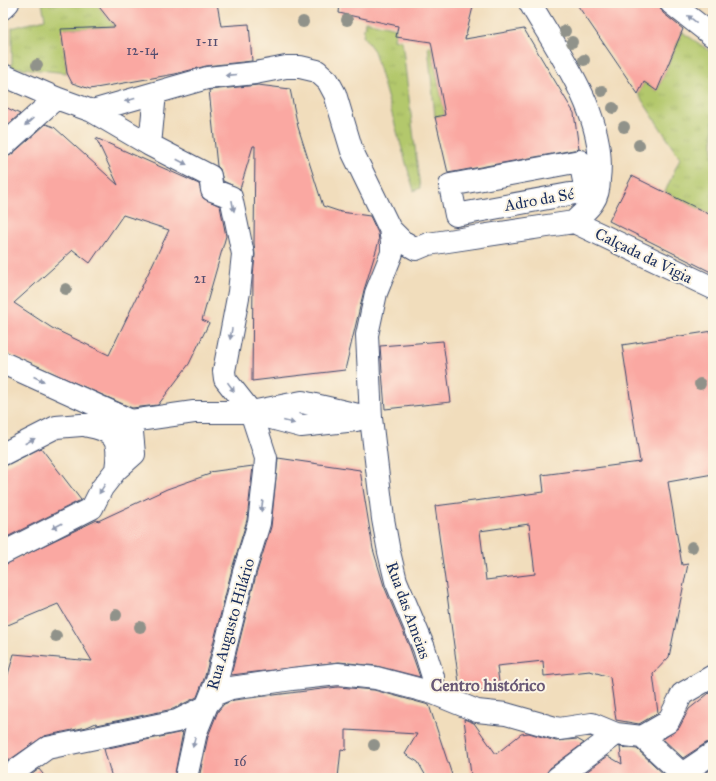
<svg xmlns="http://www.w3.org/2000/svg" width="716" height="781" font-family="'IM FELL Great Primer',serif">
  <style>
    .grass { fill: url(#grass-tufts); stroke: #677c65 }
    .building { fill: #faa8a2; fill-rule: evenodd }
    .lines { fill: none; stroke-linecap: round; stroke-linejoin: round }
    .minor-casing { stroke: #3b496c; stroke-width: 24 }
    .minor { stroke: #fff; stroke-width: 22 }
    .tree { fill: #90928a }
    .oneway { fill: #8d97ae }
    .labels { text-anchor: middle; stroke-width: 4; stroke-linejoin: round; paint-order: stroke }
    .number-label { font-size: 14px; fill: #534d6f }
    .street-label { font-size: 16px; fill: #1b2f5e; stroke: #fcf5e5 }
    .neighbourhood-label { font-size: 17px; font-weight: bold; fill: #695976; stroke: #fcf5e5 }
  </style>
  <defs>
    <pattern id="grass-tufts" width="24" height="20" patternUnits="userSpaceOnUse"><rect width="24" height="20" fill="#b3c86c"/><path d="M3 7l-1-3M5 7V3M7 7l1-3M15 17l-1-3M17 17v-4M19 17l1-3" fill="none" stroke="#99ac60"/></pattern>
  </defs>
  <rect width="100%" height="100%" fill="#fcf5e5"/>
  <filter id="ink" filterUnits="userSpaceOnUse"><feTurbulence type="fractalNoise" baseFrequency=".025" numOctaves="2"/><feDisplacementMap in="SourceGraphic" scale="8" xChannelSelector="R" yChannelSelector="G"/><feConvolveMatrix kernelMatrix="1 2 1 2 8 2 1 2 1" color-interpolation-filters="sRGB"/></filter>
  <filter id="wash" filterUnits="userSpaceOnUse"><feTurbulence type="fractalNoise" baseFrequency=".012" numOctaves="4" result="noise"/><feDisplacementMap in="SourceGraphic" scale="16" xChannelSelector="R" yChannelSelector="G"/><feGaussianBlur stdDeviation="0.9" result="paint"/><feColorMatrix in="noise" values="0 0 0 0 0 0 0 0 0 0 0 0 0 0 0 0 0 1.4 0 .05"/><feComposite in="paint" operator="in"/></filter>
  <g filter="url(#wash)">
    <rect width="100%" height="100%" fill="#f1ddbc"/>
    <path class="grass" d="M42,3H96L115,27L62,29L67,73L12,67V28L45,19Z
      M365,21L396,28L394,39L402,41L420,188L414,191L374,51L363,36Z
      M682,32L713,53V216L665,192L680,158L638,94L644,82L657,91Z
      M428,46H431L445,115L435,117Z"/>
    <g id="blocks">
      <path class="building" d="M96,3H217L221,26L249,24L252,61L206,66L175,74L90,89L72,83L67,73L61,29L115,27Z
        M340,3H474L465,39L524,29L574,113L579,149L448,173L435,117L445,115L431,42L396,37L398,26L339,13Z
        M576,3H659L663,13L683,29L657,91L644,82L638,94Z
        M258,85L290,89L298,127L323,206L341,212L370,216L378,233L379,241L364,290L345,370L252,381L253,277L255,255L254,243L255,146H253L240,189L223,181L220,169L217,166L209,90Z
        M3,106L20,114L3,129Z
        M46,124L54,127L118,185L96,138L199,184L203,198L220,206L226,236L202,320L209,323L189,364L158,405L132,408L3,351V158L11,155ZM123,215L169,230L109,355L52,328L14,303L73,250L90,263Z
        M632,176L713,216V273L609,221Z
        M713,331V474L668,482L682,565L688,564L669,657L653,674L658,713L639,724L616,720L610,677L590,671L544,676L543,661L497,666L500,690H460L435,506L544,492L542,475L640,462L622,345ZM529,524L535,574L486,580L480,531Z
        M443,341L451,402L385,409L380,346Z
        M41,448L81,500L3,539V467Z
        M278,458L360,470L373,549L384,586L410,648L420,677L377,666L339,662L231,675L256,575L271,527Z
        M253,466L247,520L232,569L205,676L197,697L173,709L97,725L96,723L87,727L44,736L8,761L3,767V691L14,654L92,661L58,604L3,627V565L97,520L98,521L167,489L210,474L209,472Z
        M338,687L374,690L429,705L453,778H427L418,762L405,754L417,734L346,730V750L341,749L338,778H199L208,736L218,711L224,704L234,700Z
        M713,690V741L706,743L683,758L663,739L679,728L689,709Z
        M464,719L474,723L496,754L521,734L529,733L556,741L577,739L584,743L550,768L545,778H467L471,775Z
        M183,732L174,778H112L104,749Z
        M620,747L637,749L668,778H578L608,756L622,764Z
        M713,768V778H698Z
        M39,769L46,778H27Z"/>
    </g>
  </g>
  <g filter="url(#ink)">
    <use href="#blocks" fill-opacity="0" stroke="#3b496c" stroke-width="1"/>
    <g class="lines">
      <g class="minor-casing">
        <path id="minor" d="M530,3C559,54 607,116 599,179C599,186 598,195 593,202C589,209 580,215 574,222
          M671,3L713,36
          M3,8L8,3
          M3,75L56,98L92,111L207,78L255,73L286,67H300L317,71L328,81L335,94L352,151L390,229L402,241L416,249L428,244L574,222
          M92,111L150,145L210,176L212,190L231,197L243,254L239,292L224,371L225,379L229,384L251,412L266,458L265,472L259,523L244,572L217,680L196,732L186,778
          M150,145L155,93
          M3,146L56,98
          M580,161L586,191L456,215L450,185Z
          M574,222L713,288
          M390,229L392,242V253L376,293L367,335L371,418L383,519L389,552L396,581L424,648L433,677V693L477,711L506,714L559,729L592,724L616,734L642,737L682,774
          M3,363L129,420
          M256,414L301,426L356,420
          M88,426C117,431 120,442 116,470
          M3,454L56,427L131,421L194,412H251L302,402L371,418
          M3,553L92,508L102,488L116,470L134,454L131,421
          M642,737L668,722L682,694L713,676
          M11,778L15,771L47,748L177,721L205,707L216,694L231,688L292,679L338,674L376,678L433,693
          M557,778L616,734
          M682,778V774L713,753"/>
      </g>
      <use href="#minor" class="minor"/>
    </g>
    <g class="tree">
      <circle cx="347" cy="20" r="6"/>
      <circle cx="303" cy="22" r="6"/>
      <circle cx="565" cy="31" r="6"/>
      <circle cx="572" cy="42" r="6"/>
      <circle cx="584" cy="60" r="6"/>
      <circle cx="37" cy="65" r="6"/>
      <circle cx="602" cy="91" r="6"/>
      <circle cx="613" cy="108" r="6"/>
      <circle cx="624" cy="127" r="6"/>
      <circle cx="639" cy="145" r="6"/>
      <circle cx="66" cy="289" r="6"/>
      <circle cx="700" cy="384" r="6"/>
      <circle cx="692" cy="547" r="6"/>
      <circle cx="116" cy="615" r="6"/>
      <circle cx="140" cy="627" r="6"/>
      <circle cx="56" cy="636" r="6"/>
      <circle cx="374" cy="745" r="6"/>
    </g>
    <defs><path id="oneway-solid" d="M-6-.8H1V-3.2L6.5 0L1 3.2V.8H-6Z"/></defs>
    <g class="oneway">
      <use href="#oneway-solid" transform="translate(692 19) rotate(-142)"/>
      <use href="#oneway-solid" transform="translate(231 75) rotate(175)"/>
      <use href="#oneway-solid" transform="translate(130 100) rotate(164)"/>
      <use href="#oneway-solid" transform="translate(29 122) rotate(138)"/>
      <use href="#oneway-solid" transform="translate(182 162) rotate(27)"/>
      <use href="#oneway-solid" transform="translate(233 206) rotate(79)"/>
      <use href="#oneway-solid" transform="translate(231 334) rotate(100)"/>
      <use href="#oneway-solid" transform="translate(39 379) rotate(24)"/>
      <use href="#oneway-solid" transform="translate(231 387) rotate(54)"/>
      <use href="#oneway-solid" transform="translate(289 422) rotate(15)"/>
      <use href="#oneway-solid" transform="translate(30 441) rotate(-27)"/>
      <use href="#oneway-solid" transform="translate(102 489) rotate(122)"/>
      <use href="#oneway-solid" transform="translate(262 506) rotate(98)"/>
      <use href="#oneway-solid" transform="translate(57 526) rotate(153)"/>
      <use href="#oneway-solid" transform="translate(194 742) rotate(103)"/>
    </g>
  </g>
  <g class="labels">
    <g class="number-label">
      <text x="207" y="46">1-11</text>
      <text x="142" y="55">12-14</text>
      <text x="200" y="283">21</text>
      <text x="240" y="766">16</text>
    </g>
    <g class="street-label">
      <text transform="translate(539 199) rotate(-10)" y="6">Adro da Sé</text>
      <text transform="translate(644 255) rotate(26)" y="6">Calçada da Vigia</text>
      <text transform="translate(409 610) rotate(70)" y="6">Rua das Ameias</text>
      <text transform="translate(230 624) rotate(-74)" y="6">Rua Augusto Hilário</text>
    </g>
    <g class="neighbourhood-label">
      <text x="488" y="691">Centro histórico</text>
    </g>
  </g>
  <rect width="716" height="781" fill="none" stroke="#fcf5e5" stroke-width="16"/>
</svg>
